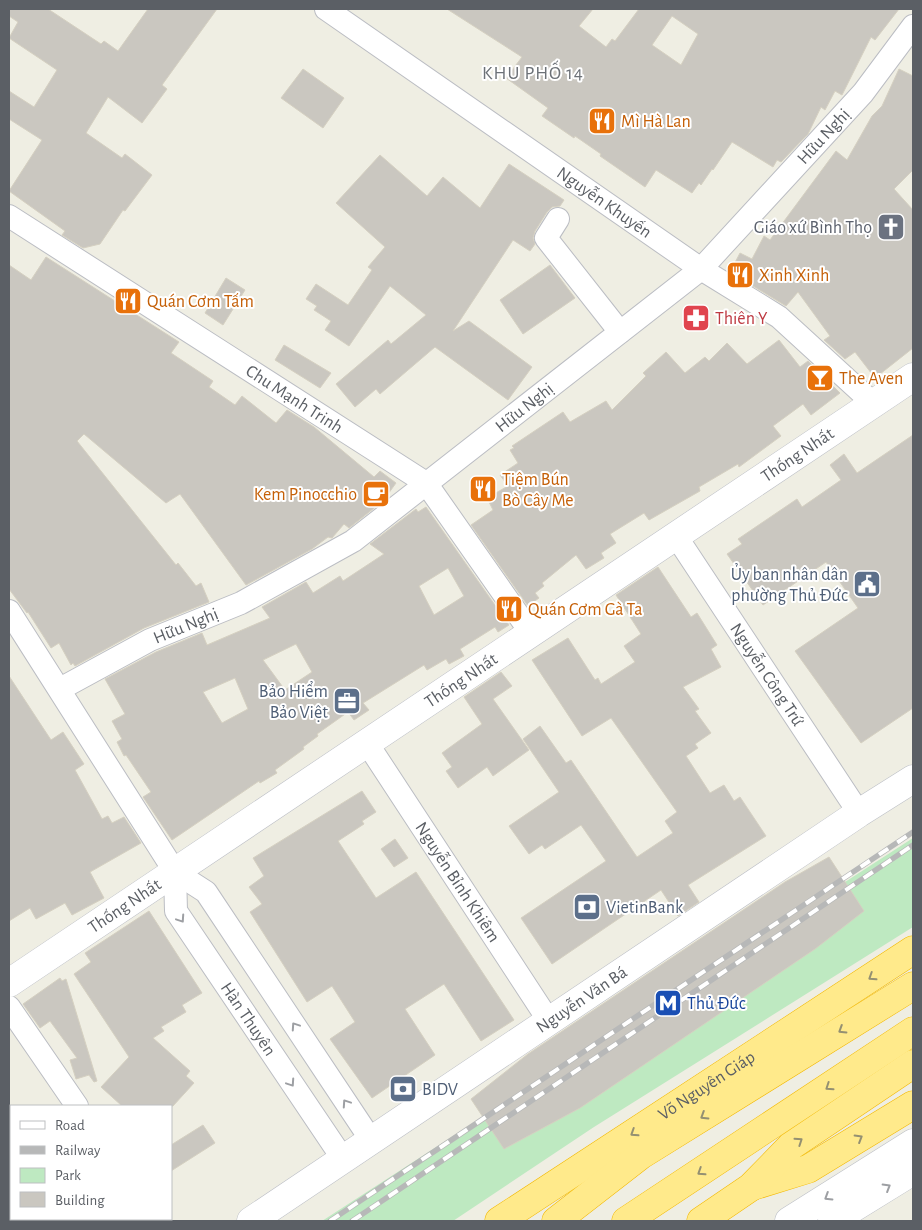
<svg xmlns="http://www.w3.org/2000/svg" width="922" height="1230" font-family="'Alegreya Sans',sans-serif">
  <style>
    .green { fill: #bee9c1 }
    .building { fill: #cac7c0; stroke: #d5d0c1; fill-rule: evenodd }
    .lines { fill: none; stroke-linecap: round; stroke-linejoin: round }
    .street-casing { stroke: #bbbdc3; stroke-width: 24 }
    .secondary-casing { stroke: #bcbfc6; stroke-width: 29 }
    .highway-casing { stroke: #f3b800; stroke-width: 29 }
    .street { stroke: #fff; stroke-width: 22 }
    .secondary { stroke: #fff; stroke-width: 28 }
    .highway { stroke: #ffea8b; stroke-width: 28 }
    .rail-casing { stroke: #b7b8b8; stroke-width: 5.5 }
    .rail { stroke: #fff; stroke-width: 4; stroke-dasharray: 11; stroke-linecap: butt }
    .oneway { stroke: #9d9fa3 }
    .oneway2 { stroke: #949072 }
    .labels { text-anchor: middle; stroke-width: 4; stroke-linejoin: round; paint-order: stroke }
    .food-label { font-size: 18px; fill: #c56008; stroke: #fff; text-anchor: start }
    .street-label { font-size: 18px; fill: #5b5f65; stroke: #fff }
    .worship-label { font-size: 18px; fill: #5b616d; stroke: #fff; text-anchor: end }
    .health-label { font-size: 18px; fill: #be3a42; stroke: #fff; text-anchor: start }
    .service-label { font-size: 18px; fill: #4e5e75; stroke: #fff; text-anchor: end }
    .transit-label { font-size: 18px; fill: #164399; stroke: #fff; text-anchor: start }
    .neighbourhood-label { font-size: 19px; letter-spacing: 1px; fill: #6c7177; stroke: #fff }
  </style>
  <rect width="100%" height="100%" fill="#efeee3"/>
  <path class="green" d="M913,838V927L594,1127L453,1221H322Z"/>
  <path class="building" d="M9,9H48L101,44L104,41L118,51L148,9H217L162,85L167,89L142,123L108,97L86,133L122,158L125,154L152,175L125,211L123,210L100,244L83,248L62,235L65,231L9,191L42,140L9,119V91L34,107L57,70L9,38L18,22L9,16Z
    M447,9H593L579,26L606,47L612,39L615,41L639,9H899L875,40L871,37L842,95L835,91L825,110L821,107L808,134L781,162L777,160L773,167L732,142L713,170L712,169L701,185L699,183L692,193L656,170L645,187L600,156L601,154L575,136L574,138L542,116L548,108L506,78L522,57ZM672,16L698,34L681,65L652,45Z
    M303,69L344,98L323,128L281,98Z
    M899,69L913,76V170L894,189L913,210V348L875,378L855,352L845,359L824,340L830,336L798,292L786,306L730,272L740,253L752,259L764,236L770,240L836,151L847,160L872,116L882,106Z
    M380,155L427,196L443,177L480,208L509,164L564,200L560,206L552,207L547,212L535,231L533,238L535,244L530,251L513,240L453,331L469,321L532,367L508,400L435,347L380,394L376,389L355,407L336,384L388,340L391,344L426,315L390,286L349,346L325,330L331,321L314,310L317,306L306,299L316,284L348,305L372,270L368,267L385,247L336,203Z
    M46,257L179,342L171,353L213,381L209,387L235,405L242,396L276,423L287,410L314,427L374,477L380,471L396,483L383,501L349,528L344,524L332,538L328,537L312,549L246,585L180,494L166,503L84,434L77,441L176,565L178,563L196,586L201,583L209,602L144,628L75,666L73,663L71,665L59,643L51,648L28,612L27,613L9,589V265L31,280Z
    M550,265L575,298L523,334L500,300Z
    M226,278L245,290L223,325L205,313Z
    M779,340L800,367L808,361L840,393L811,415L803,404L773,426L781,436L739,467L738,464L699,487L700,491L649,520L644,513L610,534L616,543L601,553L604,558L586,569L576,555L542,583L544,586L535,593L539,598L528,606L471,525L493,510L487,498L508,486L500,475L518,463L510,450L514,448L512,446L563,412L570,422L606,401L612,410L646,376L643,373L666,352L685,373L705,357L709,361L727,343L747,364Z
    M284,345L331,373L320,388L275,360Z
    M913,435V708L861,743L795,651L858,608L826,562L763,605L727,554L742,544L738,539L797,499L802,507L841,480L830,465L844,454L857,473Z
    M426,507L509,625L498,632L495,627L460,649L464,656L449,664L446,659L427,670L424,665L363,703L369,710L354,720L348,712L317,734L318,736L303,747L304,749L275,770L277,773L260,783L259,781L172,840L143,797L151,792L126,755L124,756L117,742L122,739L112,721L125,714L105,679L156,652L202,633L207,645L270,618L262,607L306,582L313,593L340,576L343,581L384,554L370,544L416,509L418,512ZM448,568L464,596L434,615L419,586ZM296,644L312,672L285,690L263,660ZM235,678L248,709L222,723L203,692Z
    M658,567L691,617L697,613L717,645L711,649L721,667L683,687L699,709L695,711L711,733L695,744L698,748L686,756L710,793L724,785L734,801L740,797L766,836L688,885L699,902L678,916L661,890L552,964L521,918L606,861L581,825L545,849L542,845L529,854L509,826L559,792L523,739L540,726L566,763L571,760L637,857L673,833L665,821L677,812L611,718L582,736L532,660L568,638L595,680L598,678L601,684L635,662L624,646L641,634L616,595Z
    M501,672L512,686L493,699L529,750L493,776L487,767L458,788L446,771L452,767L442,753L482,724L464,697Z
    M9,676L51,740L63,732L84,764L75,770L102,819L108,816L112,823L124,817L141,843L90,872L104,898L72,915L65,903L36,919L30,908L9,921Z
    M362,791L376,812L362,821L364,824L338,841L376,898L416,872L514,1020L481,1041L444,984L405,1009L435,1055L372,1098L330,1039L355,1022L332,986L307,1002L250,912L262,904L249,887L264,876L253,858Z
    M395,839L408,858L394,867L381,849Z
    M829,857L864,911L815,949L580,1108L504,1149L471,1099L528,1054L785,882Z
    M149,911L202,993L182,1005L186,1012L161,1027L164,1031L153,1038L190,1071L186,1076L194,1083L173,1106H122L101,1087L129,1057L74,974L91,962L85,953Z
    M60,978L62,981L66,979L97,1081L94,1082L89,1075L76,1079L70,1060L77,1058L50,1021L40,1028L23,1004Z
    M203,1125L215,1143L171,1171V1145Z"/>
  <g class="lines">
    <g class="street-casing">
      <g id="street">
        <path id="s1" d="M326,9L701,269L779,317L874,404"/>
        <path id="s2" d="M9,216L426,483L531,633"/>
        <path d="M558,219L546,238L620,332"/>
        <path id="s3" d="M676,536L859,813"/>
        <path d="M9,611L175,872L206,892L371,1140"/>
        <path id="s4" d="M60,689L150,640L241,603L353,541L701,269L863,93L913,26"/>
        <path id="s5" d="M367,743L549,1021"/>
        <path id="s6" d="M175,872L176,911L343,1159"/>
        <path d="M9,1007L77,1106"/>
        <path d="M154,1219L156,1221"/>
      </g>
    </g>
    <g class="secondary-casing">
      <g id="secondary">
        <path id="s7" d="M9,983L913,377"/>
        <path id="s8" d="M251,1221L859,813L913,779"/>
        <path d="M789,1221L913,1143"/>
        <path d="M832,1221L913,1171"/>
      </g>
    </g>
    <g class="highway-casing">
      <g id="highway">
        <path d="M753,1186L808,1169L913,1105"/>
        <path id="s9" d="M499,1221L913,950"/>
        <path d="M556,1221L641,1155L913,986"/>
        <path d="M626,1221L913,1031"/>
        <path d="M701,1221L751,1187L791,1146L913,1064"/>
      </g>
    </g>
    <use href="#street" class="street"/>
    <use href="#secondary" class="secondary"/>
    <use href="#highway" class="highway"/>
    <g class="rail-casing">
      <path id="rail" d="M330,1221L913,832
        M352,1221L913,845"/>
    </g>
    <use href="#rail" class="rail"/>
  </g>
  <defs><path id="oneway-chevron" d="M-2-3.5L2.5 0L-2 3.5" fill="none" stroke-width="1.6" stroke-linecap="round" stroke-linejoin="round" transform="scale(1.25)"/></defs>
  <g class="oneway">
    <use href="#oneway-chevron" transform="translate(181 919) rotate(56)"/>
    <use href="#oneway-chevron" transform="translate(295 1026) rotate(-124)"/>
    <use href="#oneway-chevron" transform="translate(291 1083) rotate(56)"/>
    <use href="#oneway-chevron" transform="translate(346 1103) rotate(-124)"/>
    <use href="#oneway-chevron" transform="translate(887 1187) rotate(-31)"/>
    <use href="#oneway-chevron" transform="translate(828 1197) rotate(148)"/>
  </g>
  <g class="oneway2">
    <use href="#oneway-chevron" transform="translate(872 977) rotate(147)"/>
    <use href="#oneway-chevron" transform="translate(842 1030) rotate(148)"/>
    <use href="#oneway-chevron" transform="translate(829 1087) rotate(146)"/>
    <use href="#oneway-chevron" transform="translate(704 1116) rotate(148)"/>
    <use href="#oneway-chevron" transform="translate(634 1133) rotate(147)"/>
    <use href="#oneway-chevron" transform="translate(859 1138) rotate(-31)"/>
    <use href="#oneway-chevron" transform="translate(799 1141) rotate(-34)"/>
    <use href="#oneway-chevron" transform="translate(701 1172) rotate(147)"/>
  </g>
  <defs>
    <g id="restaurant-square" transform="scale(1.4375)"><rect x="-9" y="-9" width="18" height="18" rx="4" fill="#e8710a" stroke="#fff"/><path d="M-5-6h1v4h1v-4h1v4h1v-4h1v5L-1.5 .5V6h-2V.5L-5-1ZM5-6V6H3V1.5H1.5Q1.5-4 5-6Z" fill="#fff"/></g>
    <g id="church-square" transform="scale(1.4375)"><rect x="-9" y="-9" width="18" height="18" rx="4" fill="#6b7280" stroke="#fff"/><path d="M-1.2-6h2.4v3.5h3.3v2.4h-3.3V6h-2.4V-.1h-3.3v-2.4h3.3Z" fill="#fff"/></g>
    <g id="pharmacy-square" transform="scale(1.4375)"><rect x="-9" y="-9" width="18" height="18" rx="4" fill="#e0444e" stroke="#fff"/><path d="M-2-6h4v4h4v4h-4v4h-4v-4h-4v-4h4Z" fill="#fff"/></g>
    <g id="bar-square" transform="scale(1.4375)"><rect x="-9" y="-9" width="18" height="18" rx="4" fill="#e8710a" stroke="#fff"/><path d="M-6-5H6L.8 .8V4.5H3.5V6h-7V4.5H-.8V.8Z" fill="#fff"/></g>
    <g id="cafe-square" transform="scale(1.4375)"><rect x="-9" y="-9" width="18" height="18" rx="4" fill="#e8710a" stroke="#fff"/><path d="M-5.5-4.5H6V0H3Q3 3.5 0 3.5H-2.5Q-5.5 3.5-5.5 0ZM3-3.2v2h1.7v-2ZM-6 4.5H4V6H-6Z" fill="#fff"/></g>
    <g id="civic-square" transform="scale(1.4375)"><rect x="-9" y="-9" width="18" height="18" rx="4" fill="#5c6f8a" stroke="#fff"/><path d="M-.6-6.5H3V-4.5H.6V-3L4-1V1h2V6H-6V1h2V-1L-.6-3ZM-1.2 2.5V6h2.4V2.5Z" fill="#fff"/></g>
    <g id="office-square" transform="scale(1.4375)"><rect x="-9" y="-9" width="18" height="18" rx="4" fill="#5c6f8a" stroke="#fff"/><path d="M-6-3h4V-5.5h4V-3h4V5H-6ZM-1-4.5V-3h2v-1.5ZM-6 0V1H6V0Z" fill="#fff"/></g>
    <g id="bank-square" transform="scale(1.4375)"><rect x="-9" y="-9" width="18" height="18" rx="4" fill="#5c6f8a" stroke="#fff"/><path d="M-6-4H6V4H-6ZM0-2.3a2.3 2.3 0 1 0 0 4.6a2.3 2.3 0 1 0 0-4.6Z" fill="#fff"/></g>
    <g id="metro-square" transform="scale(1.4375)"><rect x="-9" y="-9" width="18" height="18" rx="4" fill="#1a4fb4" stroke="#fff"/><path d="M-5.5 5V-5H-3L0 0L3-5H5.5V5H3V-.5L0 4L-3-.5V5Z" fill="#fff"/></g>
  </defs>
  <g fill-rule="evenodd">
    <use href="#restaurant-square" x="602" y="121"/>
    <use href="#church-square" x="891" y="227"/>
    <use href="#restaurant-square" x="740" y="275"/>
    <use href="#restaurant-square" x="128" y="301"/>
    <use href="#pharmacy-square" x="696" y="318"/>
    <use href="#bar-square" x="820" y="378"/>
    <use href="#restaurant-square" x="483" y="489"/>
    <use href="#cafe-square" x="376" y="494"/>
    <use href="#civic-square" x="867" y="584"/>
    <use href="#restaurant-square" x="509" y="609"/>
    <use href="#office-square" x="347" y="701"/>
    <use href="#bank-square" x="587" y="907"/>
    <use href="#metro-square" x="668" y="1003"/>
    <use href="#bank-square" x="403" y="1089"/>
  </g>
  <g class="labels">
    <g class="food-label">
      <text x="621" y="127">Mì Hà Lan</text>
      <text x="759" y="281">Xinh Xinh</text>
      <text x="147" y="307">Quán Cơm Tấm</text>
      <text x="839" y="384">The Aven</text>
      <text x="502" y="485">Tiệm Bún<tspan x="502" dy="21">Bò Cây Me</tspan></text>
      <text x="357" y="500" text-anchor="end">Kem Pinocchio</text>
      <text x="528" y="615">Quán Cơm Gà Ta</text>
    </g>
    <g class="street-label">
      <text dy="6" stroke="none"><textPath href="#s4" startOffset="951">Hữu Nghị</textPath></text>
      <text dy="6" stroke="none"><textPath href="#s1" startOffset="339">Nguyễn Khuyến</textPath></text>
      <text dy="6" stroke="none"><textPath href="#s2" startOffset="339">Chu Mạnh Trinh</textPath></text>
      <text dy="6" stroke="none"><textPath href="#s4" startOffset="546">Hữu Nghị</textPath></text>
      <text dy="6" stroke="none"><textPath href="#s7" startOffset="949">Thống Nhất</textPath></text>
      <text dy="6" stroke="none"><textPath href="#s4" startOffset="141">Hữu Nghị</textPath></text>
      <text dy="6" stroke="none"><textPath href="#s3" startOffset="166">Nguyễn Công Trứ</textPath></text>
      <text dy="6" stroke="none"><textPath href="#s7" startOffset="544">Thống Nhất</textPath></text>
      <text dy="6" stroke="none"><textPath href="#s5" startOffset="166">Nguyễn Bỉnh Khiêm</textPath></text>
      <text dy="6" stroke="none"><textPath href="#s7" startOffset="139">Thống Nhất</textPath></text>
      <text dy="6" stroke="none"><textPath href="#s8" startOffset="398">Nguyễn Văn Bá</textPath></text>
      <text dy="6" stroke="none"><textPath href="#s6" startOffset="169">Hàn Thuyên</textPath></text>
      <text dy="6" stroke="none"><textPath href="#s9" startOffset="248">Võ Nguyên Giáp</textPath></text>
    </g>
    <g class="worship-label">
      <text x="872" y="233">Giáo xứ Bình Thọ</text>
    </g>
    <g class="health-label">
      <text x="715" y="324">Thiên Y</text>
    </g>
    <g class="service-label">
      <text x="848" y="580">Ủy ban nhân dân<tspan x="848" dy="21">phường Thủ Đức</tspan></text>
      <text x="328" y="697">Bảo Hiểm<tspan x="328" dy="21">Bảo Việt</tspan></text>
      <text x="606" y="913" text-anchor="start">VietinBank</text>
      <text x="422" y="1095" text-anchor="start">BIDV</text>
    </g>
    <g class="transit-label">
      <text x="687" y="1009">Thủ Đức</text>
    </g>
    <g class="neighbourhood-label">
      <text x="533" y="79">KHU PHỐ 14</text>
    </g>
  </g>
  <rect width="922" height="1230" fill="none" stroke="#5b5f65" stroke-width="20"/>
  <rect x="10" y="1105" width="162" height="115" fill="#ffffff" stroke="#bdbfc1"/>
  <rect x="20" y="1121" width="25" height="8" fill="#ffffff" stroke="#bdbfc1"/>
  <text x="55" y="1130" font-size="15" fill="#5b5f65">Road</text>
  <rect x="20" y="1146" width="25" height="8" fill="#b7b8b8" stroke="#bdbfc1"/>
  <text x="55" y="1155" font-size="15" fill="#5b5f65">Railway</text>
  <rect x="20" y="1168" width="25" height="15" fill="#bee9c1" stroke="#bdbfc1"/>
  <text x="55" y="1180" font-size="15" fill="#5b5f65">Park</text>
  <rect x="20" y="1192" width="25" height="15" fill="#cac7c0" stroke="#bdbfc1"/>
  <text x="55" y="1205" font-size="15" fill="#5b5f65">Building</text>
</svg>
